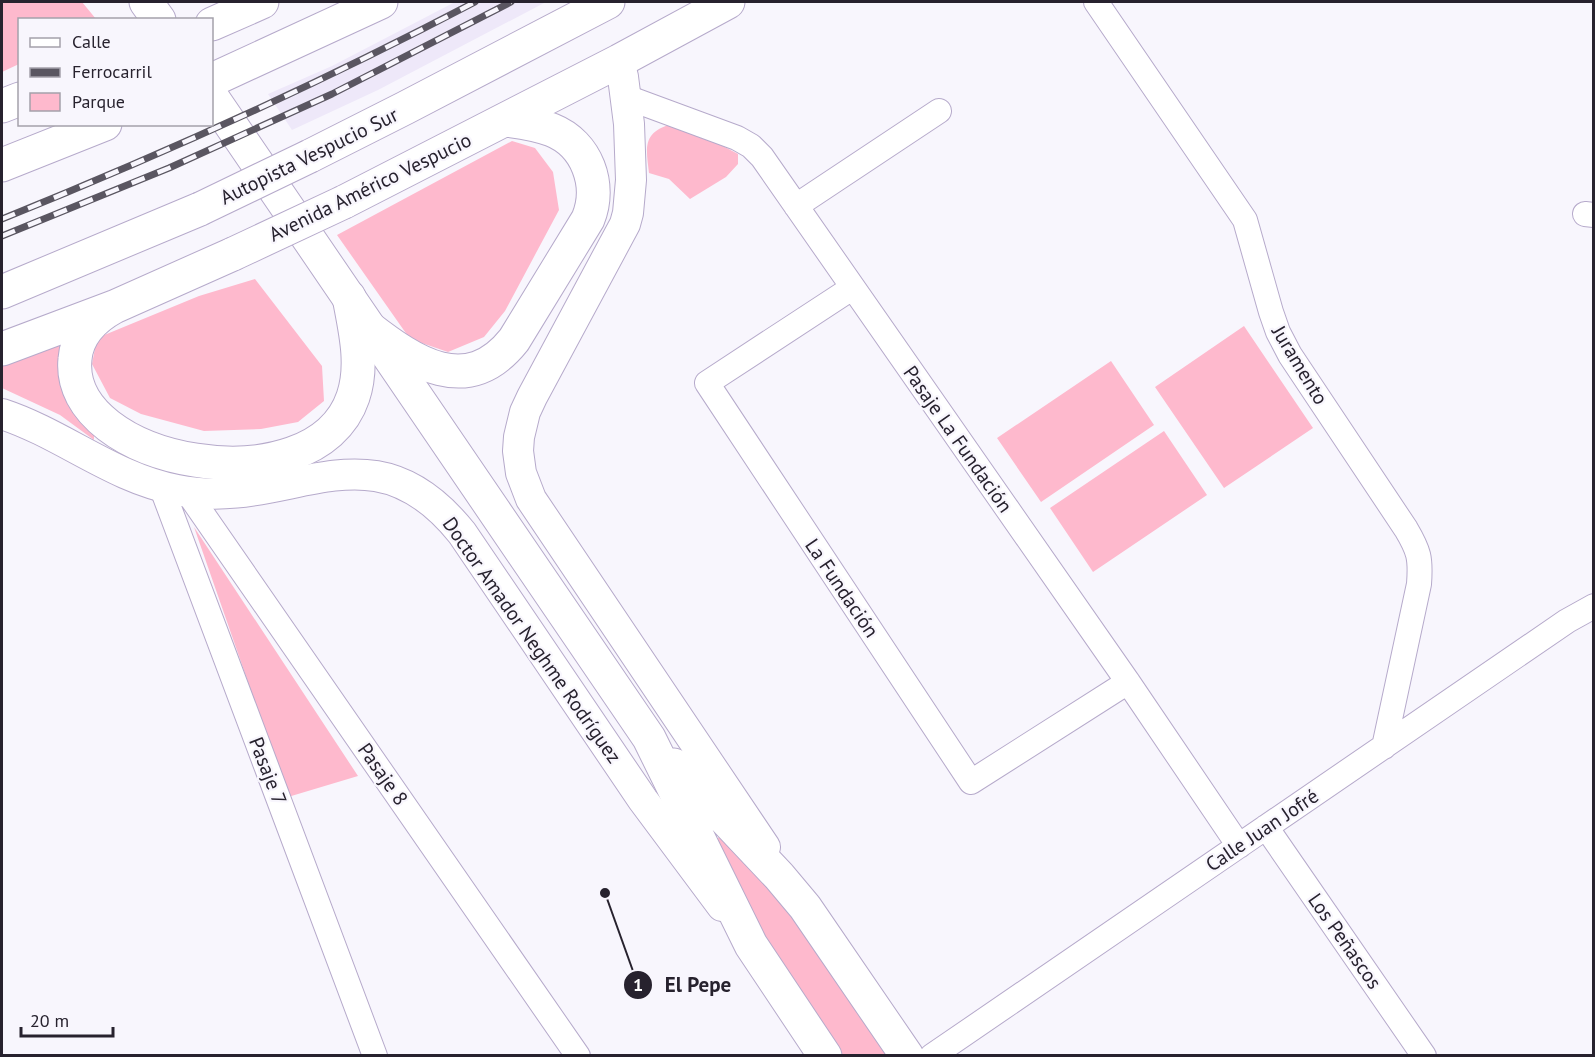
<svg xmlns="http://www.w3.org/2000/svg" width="1595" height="1057" font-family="'PT Sans',sans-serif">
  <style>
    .built { fill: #eee8f9 }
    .green { fill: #feb9cd }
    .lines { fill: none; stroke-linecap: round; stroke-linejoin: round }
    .minor-casing { stroke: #b6aacb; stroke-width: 26 }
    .tertiary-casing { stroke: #b6aacb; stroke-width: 32 }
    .secondary-casing { stroke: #b6aacb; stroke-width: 35 }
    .primary-casing { stroke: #b6aacb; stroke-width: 35 }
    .motorway-casing { stroke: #b6aacb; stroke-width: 35 }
    .minor { stroke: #fff; stroke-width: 24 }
    .tertiary { stroke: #fff; stroke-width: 30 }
    .secondary { stroke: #fff; stroke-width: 33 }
    .primary { stroke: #fff; stroke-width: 33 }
    .motorway { stroke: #fff; stroke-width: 33 }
    .rail-casing { stroke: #5a5661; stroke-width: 7 }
    .rail { stroke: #f8f6fd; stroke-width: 4.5; stroke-dasharray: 14; stroke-linecap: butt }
    .primary-bridge-casing { stroke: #b6aacb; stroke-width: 35; stroke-linecap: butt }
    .motorway-bridge-casing { stroke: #b6aacb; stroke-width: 35; stroke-linecap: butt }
    .primary-bridge { stroke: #fff; stroke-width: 33 }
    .motorway-bridge { stroke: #fff; stroke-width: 33 }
    .labels { text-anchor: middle; stroke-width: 4.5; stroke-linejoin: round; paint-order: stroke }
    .street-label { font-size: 20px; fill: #27222e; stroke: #f8f6fd }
    .leader { fill: none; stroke: #27222e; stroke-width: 2 }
    .callout-dot { fill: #27222e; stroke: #f8f6fd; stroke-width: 2 }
    .mark-label { font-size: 18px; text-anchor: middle; font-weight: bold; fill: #fff }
    .callout-label { font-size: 21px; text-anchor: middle; font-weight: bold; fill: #27222e; stroke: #f8f6fd; stroke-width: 4.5; stroke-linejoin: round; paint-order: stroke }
  </style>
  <rect width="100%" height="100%" fill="#f8f6fd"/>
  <path class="built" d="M455,2H546L378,90L292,130L268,94L332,66Z"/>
  <path class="green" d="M2,2H82L96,19L20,20L19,64L2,72Z
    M672,124L704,136L738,154V164L726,177L690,199L669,179L649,173C646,148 642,132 672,124Z
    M512,141L535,148L553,172L559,210L505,311L484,337L448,352L410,339L337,235Z
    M255,279L322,366L324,401L298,422L261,429L204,431L141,414L110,398L92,364L97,338L199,296Z
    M1244,326L1313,428L1224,488L1155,387Z
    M61,341L63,373L94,422V440L60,415L2,388V364Z
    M1111,361L1154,425L1041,502L997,438Z
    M1164,431L1207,495L1093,572L1050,508Z
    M194,527L358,776L288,797Z
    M724,833L768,881L891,1055H843L753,925L713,842Z"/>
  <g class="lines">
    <g class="minor-casing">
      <path id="minor" d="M1096,2L1245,220L1271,312L1278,332L1290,355L1406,529C1419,551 1421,558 1419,584L1384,747
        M626,97L737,138L751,146L762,157L1128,682L1239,846
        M796,206L939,111
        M1585,214L1594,215
        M852,288L707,383L971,782L1128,682
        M161,486L375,1056
        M188,493L578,1056
        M1266,827L1424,1056
        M932,1056L1567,621L1594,606"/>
    </g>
    <g class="tertiary-casing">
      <path id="tertiary" d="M619,61L623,77L629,124L631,180L628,213L625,224L532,397L525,412L519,437L518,451L521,473L531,499L765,847
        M2,414C63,434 113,478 177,490C289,513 369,417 462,533L643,800L722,906"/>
    </g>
    <g class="secondary-casing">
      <path id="secondary" d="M146,2L159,20
        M212,97L649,738L751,945L825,1056
        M674,765L779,876L805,907L907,1056"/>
    </g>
    <g class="primary-casing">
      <path id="primary" d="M212,24L262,2
        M2,106L20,99
        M344,202L619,61L728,2
        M114,307C94,318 77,334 75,359C64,465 315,510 353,397C364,365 355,329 349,297
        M368,327C413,362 467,399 514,340L588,219C602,185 587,144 552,130C537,124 522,122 506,120
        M2,349L114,307L233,254"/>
    </g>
    <g class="motorway-casing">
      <path id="motorway" d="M212,80L381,2
        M310,156L405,108L608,2
        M2,165L105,124
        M2,292L200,209"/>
    </g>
    <use href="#minor" class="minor"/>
    <use href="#tertiary" class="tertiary"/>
    <use href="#secondary" class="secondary"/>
    <use href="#primary" class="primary"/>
    <use href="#motorway" class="motorway"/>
    <g class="rail-casing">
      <path id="rail" d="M2,219C163,154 321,83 475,2
        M2,236L169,168L332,94L511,2"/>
    </g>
    <use href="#rail" class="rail"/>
    <g class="primary-bridge-casing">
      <path id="primary-bridge" d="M233,254L344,202"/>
    </g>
    <g class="motorway-bridge-casing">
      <path id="motorway-bridge" d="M200,209L310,156"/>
    </g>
    <use href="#primary-bridge" class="primary-bridge"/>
    <use href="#motorway-bridge" class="motorway-bridge"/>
  </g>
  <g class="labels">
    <g class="street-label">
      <text transform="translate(309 156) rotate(-26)" y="7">Autopista Vespucio Sur</text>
      <text transform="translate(370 187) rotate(-26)" y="7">Avenida Américo Vespucio</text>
      <text transform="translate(1300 365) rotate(59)" y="7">Juramento</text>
      <text transform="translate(958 439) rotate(55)" y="7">Pasaje La Fundación</text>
      <text transform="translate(842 588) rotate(56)" y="7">La Fundación</text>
      <text transform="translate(532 640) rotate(55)" y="7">Doctor Amador Neghme Rodríguez</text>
      <text transform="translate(268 771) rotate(69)" y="7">Pasaje 7</text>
      <text transform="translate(383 774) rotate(55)" y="7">Pasaje 8</text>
      <text transform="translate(1262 830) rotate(-34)" y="7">Calle Juan Jofré</text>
      <text transform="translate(1345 941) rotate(55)" y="7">Los Peñascos</text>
    </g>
  </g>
  <path class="leader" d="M605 893L638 985"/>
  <g class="callout-dot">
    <circle cx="605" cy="893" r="6"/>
    <circle cx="638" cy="985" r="15"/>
  </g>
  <g class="mark-label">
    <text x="638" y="991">1</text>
  </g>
  <g class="callout-label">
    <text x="698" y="992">El Pepe</text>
  </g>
  <rect width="1595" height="1057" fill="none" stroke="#27222e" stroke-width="6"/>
  <rect x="18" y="18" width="195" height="108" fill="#f8f6fd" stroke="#a4a1aa" stroke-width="1.5"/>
  <rect x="30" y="38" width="30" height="9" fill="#ffffff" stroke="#a4a1aa" stroke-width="1.5"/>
  <text x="72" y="48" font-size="18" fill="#27222e">Calle</text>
  <rect x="30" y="68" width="30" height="9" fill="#5a5661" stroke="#a4a1aa" stroke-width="1.5"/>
  <text x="72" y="78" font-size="18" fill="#27222e">Ferrocarril</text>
  <rect x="30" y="93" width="30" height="18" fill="#feb9cd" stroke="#a4a1aa" stroke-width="1.5"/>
  <text x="72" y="108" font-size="18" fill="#27222e">Parque</text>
  <path d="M21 1027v9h92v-9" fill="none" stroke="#27222e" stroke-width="3"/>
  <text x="30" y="1027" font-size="18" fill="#27222e" stroke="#f8f6fd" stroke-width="4.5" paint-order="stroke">20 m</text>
</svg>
